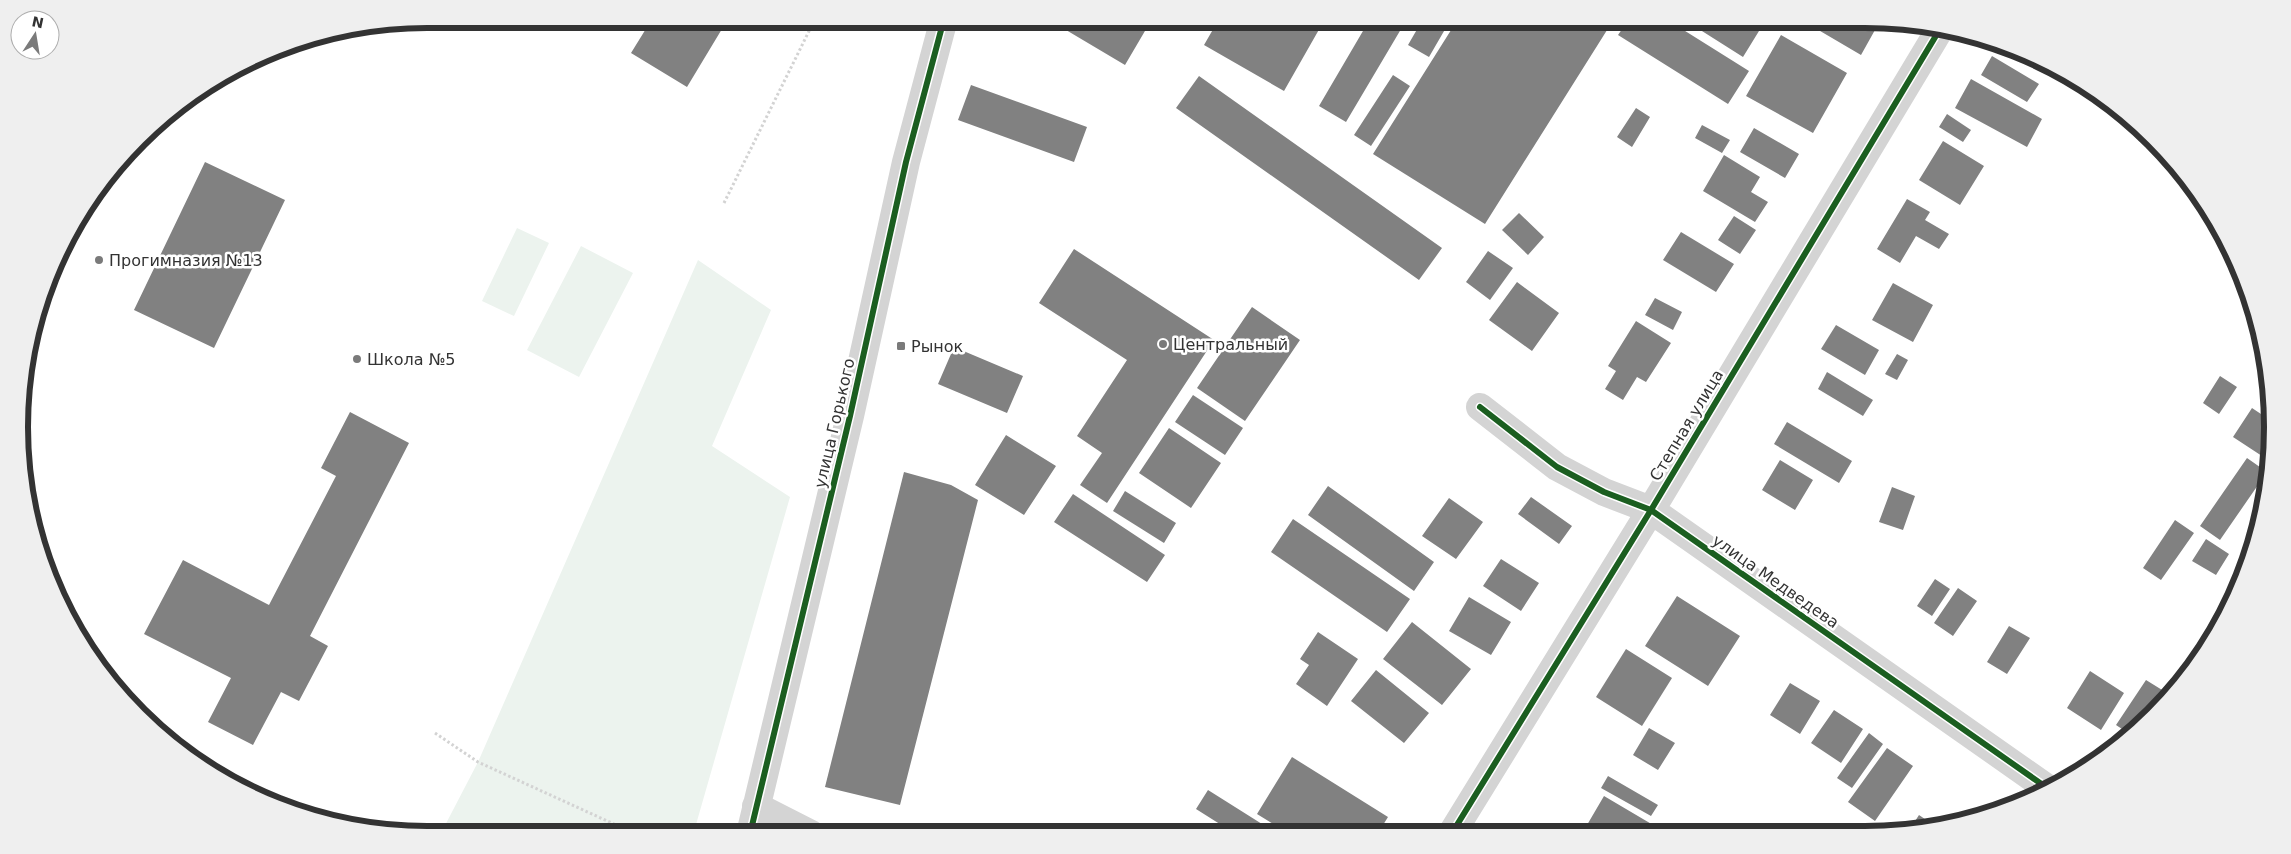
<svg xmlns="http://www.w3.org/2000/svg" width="2291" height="854" font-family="'DejaVu Sans',sans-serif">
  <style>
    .green { fill: #ecf3ee }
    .building { fill: #818181 }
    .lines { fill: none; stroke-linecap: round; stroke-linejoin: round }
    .path { stroke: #d3d3d3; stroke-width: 3; stroke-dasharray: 2.5 2.5; stroke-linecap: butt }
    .minor { stroke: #d4d4d4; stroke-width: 28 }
    .cycleway-casing { stroke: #fff; stroke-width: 9 }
    .cycleway { stroke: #1b5e20; stroke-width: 6 }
    .poi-dot { fill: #7a7a7a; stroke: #fff; stroke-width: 2 }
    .labels { text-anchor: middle; stroke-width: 5; stroke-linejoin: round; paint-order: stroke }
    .poi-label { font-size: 16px; fill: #333; stroke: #fff; text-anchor: start }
    .street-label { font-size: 16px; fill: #333; stroke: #fff }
    .rim { fill: none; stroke: #333; stroke-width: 6 }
  </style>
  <rect width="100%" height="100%" fill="#fff"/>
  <path class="green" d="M517,228L549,243L514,316L482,301Z
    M581,246L633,273L579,377L527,350Z
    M698,260L771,310L712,446L790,497L693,835H440L478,762Z"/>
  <path class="building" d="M426,19H438L436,24Z
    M652,19H728L687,87L631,53Z
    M1067,19H1152L1125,65L1061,27Z
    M1219,19H1325L1284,91L1204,45Z
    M1370,19H1407L1346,122L1319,106Z
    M1423,19H1451L1429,57L1408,45Z
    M1458,19H1614L1485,224L1373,154Z
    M1629,19H1666L1749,71L1728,104L1618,35Z
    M1683,19H1740L1759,31L1743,57Z
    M1821,19H1864L1880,21L1861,55L1815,28Z
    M1781,35L1847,73L1813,133L1746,96Z
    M1992,56L2039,84L2027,102L1981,75Z
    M1393,75L1410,86L1371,146L1354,135Z
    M1199,76L1442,248L1419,280L1176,108Z
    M1971,79L2042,119L2027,147L1955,108Z
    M971,85L1087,127L1074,162L958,120Z
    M1636,108L1650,117L1632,147L1617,137Z
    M1947,114L1971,130L1963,142L1939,127Z
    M1702,125L1730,140L1722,153L1695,138Z
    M1754,128L1799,154L1785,178L1740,152Z
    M1943,141L1984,166L1960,205L1919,180Z
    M1724,155L1760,177L1751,192L1768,202L1755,222L1703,191Z
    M205,162L285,200L214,348L134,310Z
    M1907,199L1930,212L1925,220L1949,234L1939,249L1916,236L1900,263L1877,249Z
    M1519,213L1544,237L1528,255L1502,230Z
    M1734,216L1756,230L1740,254L1718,240Z
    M1681,232L1734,264L1716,292L1663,260Z
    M1074,249L1214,340L1107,503L1080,485L1102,453L1077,436L1127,360L1039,303Z
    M1488,251L1513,268L1490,300L1466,282Z
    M1517,282L1559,313L1532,351L1489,320Z
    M1893,283L1933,305L1913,342L1872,320Z
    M1655,298L1682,312L1673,330L1645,315Z
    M1252,307L1300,340L1245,421L1197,388Z
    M1636,321L1671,343L1646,382L1637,377L1623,400L1605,389L1616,371L1608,366Z
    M1836,325L1879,350L1865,375L1821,349Z
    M954,347L1023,376L1007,413L938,384Z
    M1897,354L1908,360L1897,380L1885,374Z
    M1827,372L1873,400L1863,416L1818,389Z
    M2220,376L2237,387L2219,414L2203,403Z
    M1193,395L1243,428L1225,455L1175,422Z
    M2252,408L2270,420L2271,449L2265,458L2233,437Z
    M350,412L409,443L310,636L328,646L299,701L281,692L253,745L208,722L231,678L144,634L183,560L269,605L336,476L321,468Z
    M1787,422L1852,461L1839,483L1774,444Z
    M1169,428L1221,463L1191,508L1139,473Z
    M1006,435L1056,466L1024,515L975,485Z
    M2247,458L2267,472L2220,540L2200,526Z
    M1780,460L1813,480L1795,510L1762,490Z
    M904,472L951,485L978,500L900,805L825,787Z
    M1328,486L1434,562L1414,591L1308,515Z
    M1892,487L1915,496L1903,530L1879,522Z
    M1125,491L1176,523L1164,543L1113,511Z
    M1073,494L1165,555L1147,582L1054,522Z
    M2265,494L2264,498L2263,506L2258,503Z
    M1531,497L1572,526L1559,544L1518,514Z
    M1449,498L1483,522L1456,559L1422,536Z
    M1293,519L1410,599L1387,632L1271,552Z
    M2175,520L2194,533L2161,580L2143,568Z
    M2206,539L2229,554L2216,575L2192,561Z
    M1501,559L1539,583L1521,611L1483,586Z
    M1935,579L1950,589L1932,616L1917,606Z
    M1958,588L1977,601L1953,636L1934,623Z
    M1677,596L1740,636L1708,686L1645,646Z
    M1469,597L1511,622L1491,655L1449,631Z
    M1412,622L1471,669L1442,705L1383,659Z
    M2009,626L2030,638L2007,674L1987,662Z
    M1318,632L1358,659L1327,706L1296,684L1309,665L1300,659Z
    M1626,649L1672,678L1642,726L1596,697Z
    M1376,670L1429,713L1404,743L1351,701Z
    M2090,671L2124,693L2101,730L2067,708Z
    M2146,680L2167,693L2131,735L2116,725Z
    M1790,683L1820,701L1800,734L1770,715Z
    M1834,710L1863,729L1841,763L1811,743Z
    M1649,728L1675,743L1658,770L1633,755Z
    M1869,733L1883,744L1852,788L1837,778Z
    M1887,748L1913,766L1875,821L1848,802Z
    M1292,757L1388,817L1378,833H1324L1321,831L1320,833H1288L1257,814Z
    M1608,776L1658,805L1651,816L1601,788Z
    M1208,790L1262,824L1256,833H1234L1196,809Z
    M1604,796L1665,832H1599L1587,825Z
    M1919,815L1935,826L1918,832H1908Z"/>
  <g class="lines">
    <path class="path" d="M724,203L815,19
      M435,733L478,762L638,835"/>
    <path class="minor" d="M1480,407L1557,467L1604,492L1651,510L2050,790
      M756,806L811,834
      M1452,833L1651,510L1940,29
      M750,834L850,416L906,162L944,19"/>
    <g class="cycleway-casing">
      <path id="cycleway" d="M1480,407L1557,467L1604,492L1651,510L2050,790
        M1452,833L1651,510L1940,29
        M750,834L850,416L906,162L944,19"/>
    </g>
    <use href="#cycleway" class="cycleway"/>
  </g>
  <g class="poi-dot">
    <circle cx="99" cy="260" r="5"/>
    <circle cx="1163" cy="344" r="5"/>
    <rect x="896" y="341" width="10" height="10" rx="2.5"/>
    <circle cx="357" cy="359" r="5"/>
  </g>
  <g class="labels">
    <g class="poi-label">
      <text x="109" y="266">Прогимназия №13</text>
      <text x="1173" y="350">Центральный</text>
      <text x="911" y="352">Рынок</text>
      <text x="367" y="365">Школа №5</text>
    </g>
    <g class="street-label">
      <text transform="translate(834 423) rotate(-77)" y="6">улица Горького</text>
      <text transform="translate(1686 425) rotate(-59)" y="6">Степная улица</text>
      <text transform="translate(1776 581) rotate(35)" y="6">улица Медведева</text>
    </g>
  </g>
  <path d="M0 0H2291V854H0ZM427 28H1865A399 399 0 0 1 2264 427V427A399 399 0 0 1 1865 826H427A399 399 0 0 1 28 427V427A399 399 0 0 1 427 28Z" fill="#efefef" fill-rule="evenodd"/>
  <path class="rim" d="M427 28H1865A399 399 0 0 1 2264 427V427A399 399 0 0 1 1865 826H427A399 399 0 0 1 28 427V427A399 399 0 0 1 427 28Z"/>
  <g transform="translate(35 35) rotate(12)"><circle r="24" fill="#ffffff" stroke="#adadad"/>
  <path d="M0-4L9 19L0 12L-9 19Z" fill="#7a7a7a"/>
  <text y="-8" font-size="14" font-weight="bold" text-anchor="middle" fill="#333333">N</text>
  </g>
</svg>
